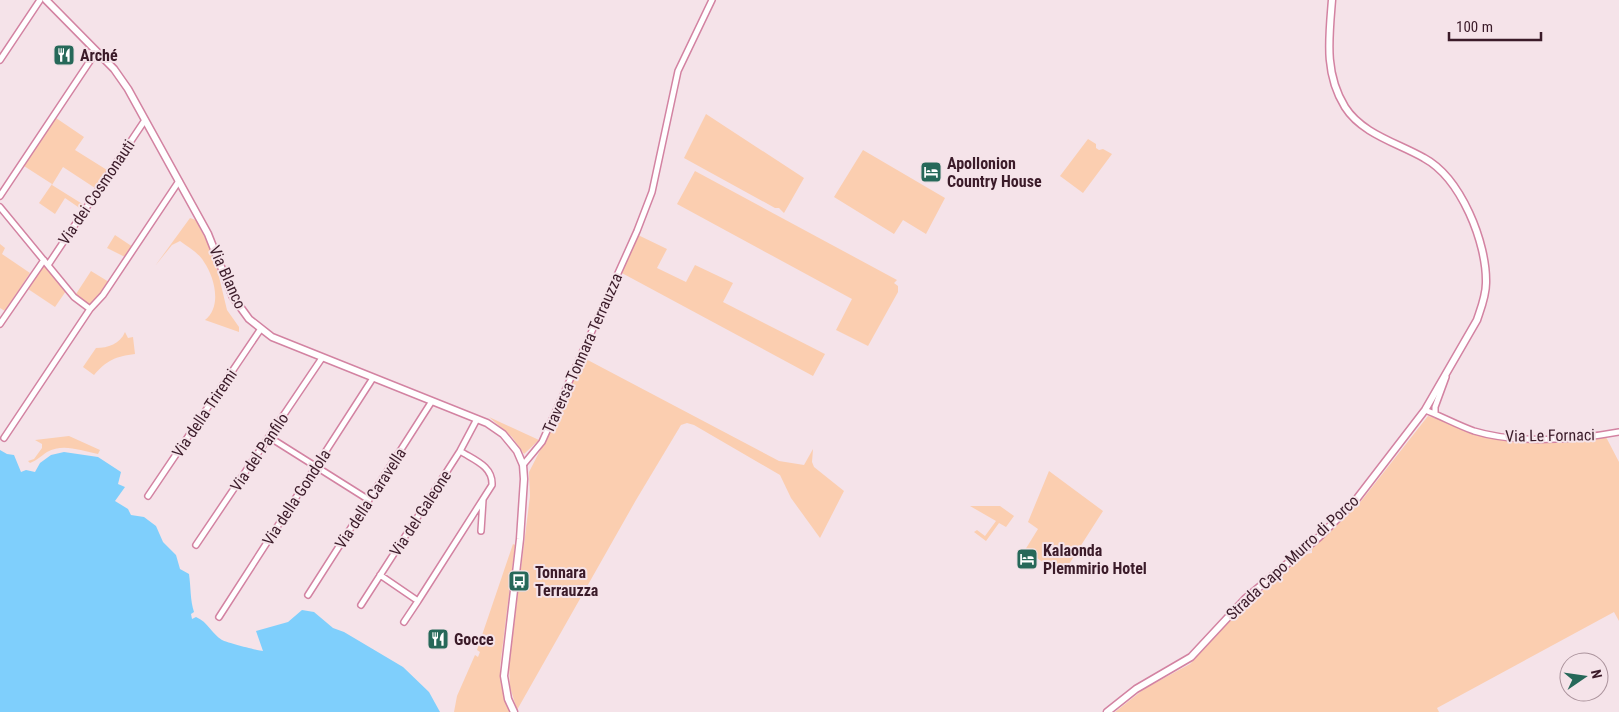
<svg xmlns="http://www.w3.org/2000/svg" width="1619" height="712" font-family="'Roboto Condensed',sans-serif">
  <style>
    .green { fill: #fbceb0 }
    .water { fill: #7fcffc }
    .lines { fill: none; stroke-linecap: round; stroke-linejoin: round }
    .minor-casing { stroke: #d383a2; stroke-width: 8 }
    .tertiary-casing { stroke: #d383a2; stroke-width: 9 }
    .minor { stroke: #fff; stroke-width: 5 }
    .tertiary { stroke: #fff; stroke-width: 6 }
    .labels { text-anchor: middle; stroke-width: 4; stroke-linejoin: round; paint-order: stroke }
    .poi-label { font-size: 16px; font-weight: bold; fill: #3b1b29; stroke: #f5e3e9; text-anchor: start }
    .street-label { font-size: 16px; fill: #3b1b29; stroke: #f5e3e9 }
  </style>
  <rect width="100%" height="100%" fill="#f5e3e9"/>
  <path class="green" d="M706,114L804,178L784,213L779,208H775L684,158Z
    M56,118L84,137L75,150L107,170L95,188L63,167L52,185L84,205L81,209L65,198L55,214L39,203L52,184L24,166Z
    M1088,139L1096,144V148L1099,150L1103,149L1112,154L1083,193L1060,176Z
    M863,150L945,198L926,234L903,220L894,234L834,197Z
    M695,171L897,280L894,283L898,286V292L868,346L836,330L852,299L677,204Z
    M190,218L196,220L214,256L227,310L239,327V332L205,320C222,307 215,278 204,262C199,253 188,247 180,241L172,245L155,266Z
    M115,235L133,247L125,257L107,248Z
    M638,235L667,249L657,268L686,282L695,265L733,283L723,302L825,354L813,376L620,272Z
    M0,244L5,248L2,254L30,273L5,311L0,308Z
    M44,265L66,291L55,307L28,289Z
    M91,271L109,282L96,301L89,305L76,294Z
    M125,332L128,338L133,337L135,354C116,356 106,361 94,375L83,367L96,348C108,348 120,344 125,332Z
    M582,357L779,461L804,465L813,449L812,462L814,467L844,491L820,538L791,498L780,475L694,425L687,423L681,425L636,500L517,710L510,687L509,665L530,496L529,472L547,437Z
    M1428,416C1445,420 1461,430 1479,435C1519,446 1566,443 1606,437L1619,462V621L1614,612L1437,708L1439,712H1115L1144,689L1190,664L1241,609L1306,554L1312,553V548L1358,505Z
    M489,417L539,440L524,454L512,437Z
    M69,436L100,450L98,454C80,451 64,443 47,452C41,456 36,461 30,463L28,461L34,459L42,448V444L35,440Z
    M1049,471L1103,511L1062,575L1025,550L1038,529L1028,522Z
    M970,506H1000L1014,516L1006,527L999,523L986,541L974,532L977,530L985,536L996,521Z
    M513,544L515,545L500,667L501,685L510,712H454L457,696L475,655L478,657L480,652L477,650Z"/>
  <path class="water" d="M0,450L7,454L14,455L21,472L26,470L35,472L40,463L51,455L64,452L98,457L121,472L118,484L125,487L115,501L128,509L131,515L144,517L156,526L163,542L176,555L180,569L189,574C191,588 190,600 194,612L191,614L192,619L196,617C208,622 212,634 222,640C225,642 259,651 263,651L256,631L288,622L302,610L314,612L333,628L344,632L403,667L429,692L440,712H0Z"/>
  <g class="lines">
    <g class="minor-casing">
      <path id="minor" d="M0,60L40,0
        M0,196L96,52
        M0,207L74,297L90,309L4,438
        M48,265L145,120
        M90,309L103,295L179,181
        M0,324L44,260
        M1425,410C1441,416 1457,425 1474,431C1517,444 1576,440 1619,432
        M1435,414V407L1446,377
        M269,437L369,500
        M523,465L542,442L637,231L652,192L678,71L712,0
        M148,496L260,330
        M481,531L483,500
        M196,545L322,358
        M380,575L418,601L492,485C493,466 474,460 460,451
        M308,595L432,401
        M361,605L460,451L477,419
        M219,617L373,378
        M404,622L418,601"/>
    </g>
    <g class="tertiary-casing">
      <path id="tertiary" d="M46,0L114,69L128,89L208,234L233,297L249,319L272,337L487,423L503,434L517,451L523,465L524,479L520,539L504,676L508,699L514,712
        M1107,712L1136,689L1191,657L1245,599L1319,537L1355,501L1425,410L1477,320C1481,308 1486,296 1486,283C1487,243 1461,178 1424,158C1398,143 1362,134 1345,107C1324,73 1329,38 1332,0"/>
    </g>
    <use href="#minor" class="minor"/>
    <use href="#tertiary" class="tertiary"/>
  </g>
  <defs>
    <g id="restaurant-square" transform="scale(1.125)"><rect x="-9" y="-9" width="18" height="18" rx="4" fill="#266859" stroke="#f5e3e9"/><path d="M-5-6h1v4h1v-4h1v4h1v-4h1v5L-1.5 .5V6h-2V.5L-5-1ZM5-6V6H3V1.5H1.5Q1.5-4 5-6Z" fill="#fff"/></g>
    <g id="hotel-square" transform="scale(1.125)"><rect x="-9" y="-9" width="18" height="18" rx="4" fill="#266859" stroke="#f5e3e9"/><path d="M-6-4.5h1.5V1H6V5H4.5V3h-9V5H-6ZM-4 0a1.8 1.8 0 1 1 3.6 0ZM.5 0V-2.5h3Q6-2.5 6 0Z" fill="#fff"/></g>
    <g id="bus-square" transform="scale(1.125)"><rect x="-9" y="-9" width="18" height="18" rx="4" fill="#266859" stroke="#f5e3e9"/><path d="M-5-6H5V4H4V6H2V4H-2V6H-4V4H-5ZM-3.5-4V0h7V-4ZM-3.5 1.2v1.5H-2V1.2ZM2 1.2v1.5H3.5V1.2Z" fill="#fff"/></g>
  </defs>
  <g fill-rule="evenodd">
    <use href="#restaurant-square" x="64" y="55"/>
    <use href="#hotel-square" x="931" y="172"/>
    <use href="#hotel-square" x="1027" y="559"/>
    <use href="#bus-square" x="519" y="581"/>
    <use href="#restaurant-square" x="438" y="639"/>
  </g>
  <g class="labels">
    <g class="poi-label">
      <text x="80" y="61">Arché</text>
      <text x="947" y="169">Apollonion<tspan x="947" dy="18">Country House</tspan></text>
      <text x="1043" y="556">Kalaonda<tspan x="1043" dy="18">Plemmirio Hotel</tspan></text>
      <text x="535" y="578">Tonnara<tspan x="535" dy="18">Terrauzza</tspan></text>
      <text x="454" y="645">Gocce</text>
    </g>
    <g class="street-label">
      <text transform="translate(96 192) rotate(-56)" y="6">Via dei Cosmonauti</text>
      <text transform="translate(228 277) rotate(66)" y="6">Via Blanco</text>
      <text transform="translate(582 353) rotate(-66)" y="6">Traversa Tonnara Terrauzza</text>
      <text transform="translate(204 413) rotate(-56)" y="6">Via della Triremi</text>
      <text transform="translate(1550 435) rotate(-1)" y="6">Via Le Fornaci</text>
      <text transform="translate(259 452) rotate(-56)" y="6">Via del Panfilo</text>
      <text transform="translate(296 497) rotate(-57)" y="6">Via della Gondola</text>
      <text transform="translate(370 498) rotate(-57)" y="6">Via della Caravella</text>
      <text transform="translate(420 513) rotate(-57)" y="6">Via del Galeone</text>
      <text transform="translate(1292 557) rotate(-43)" y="6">Strada Capo Murro di Porco</text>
    </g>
  </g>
  <g transform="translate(1584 677) rotate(77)"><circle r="24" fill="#f5e3e9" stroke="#ab939c"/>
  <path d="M0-4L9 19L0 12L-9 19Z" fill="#266859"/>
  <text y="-8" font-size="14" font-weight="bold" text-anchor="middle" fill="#3b1b29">N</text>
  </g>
  <path d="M1449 32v8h92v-8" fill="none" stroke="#3b1b29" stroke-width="2.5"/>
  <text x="1456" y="32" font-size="15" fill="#3b1b29" stroke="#f5e3e9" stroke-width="4" paint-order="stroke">100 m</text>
</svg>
